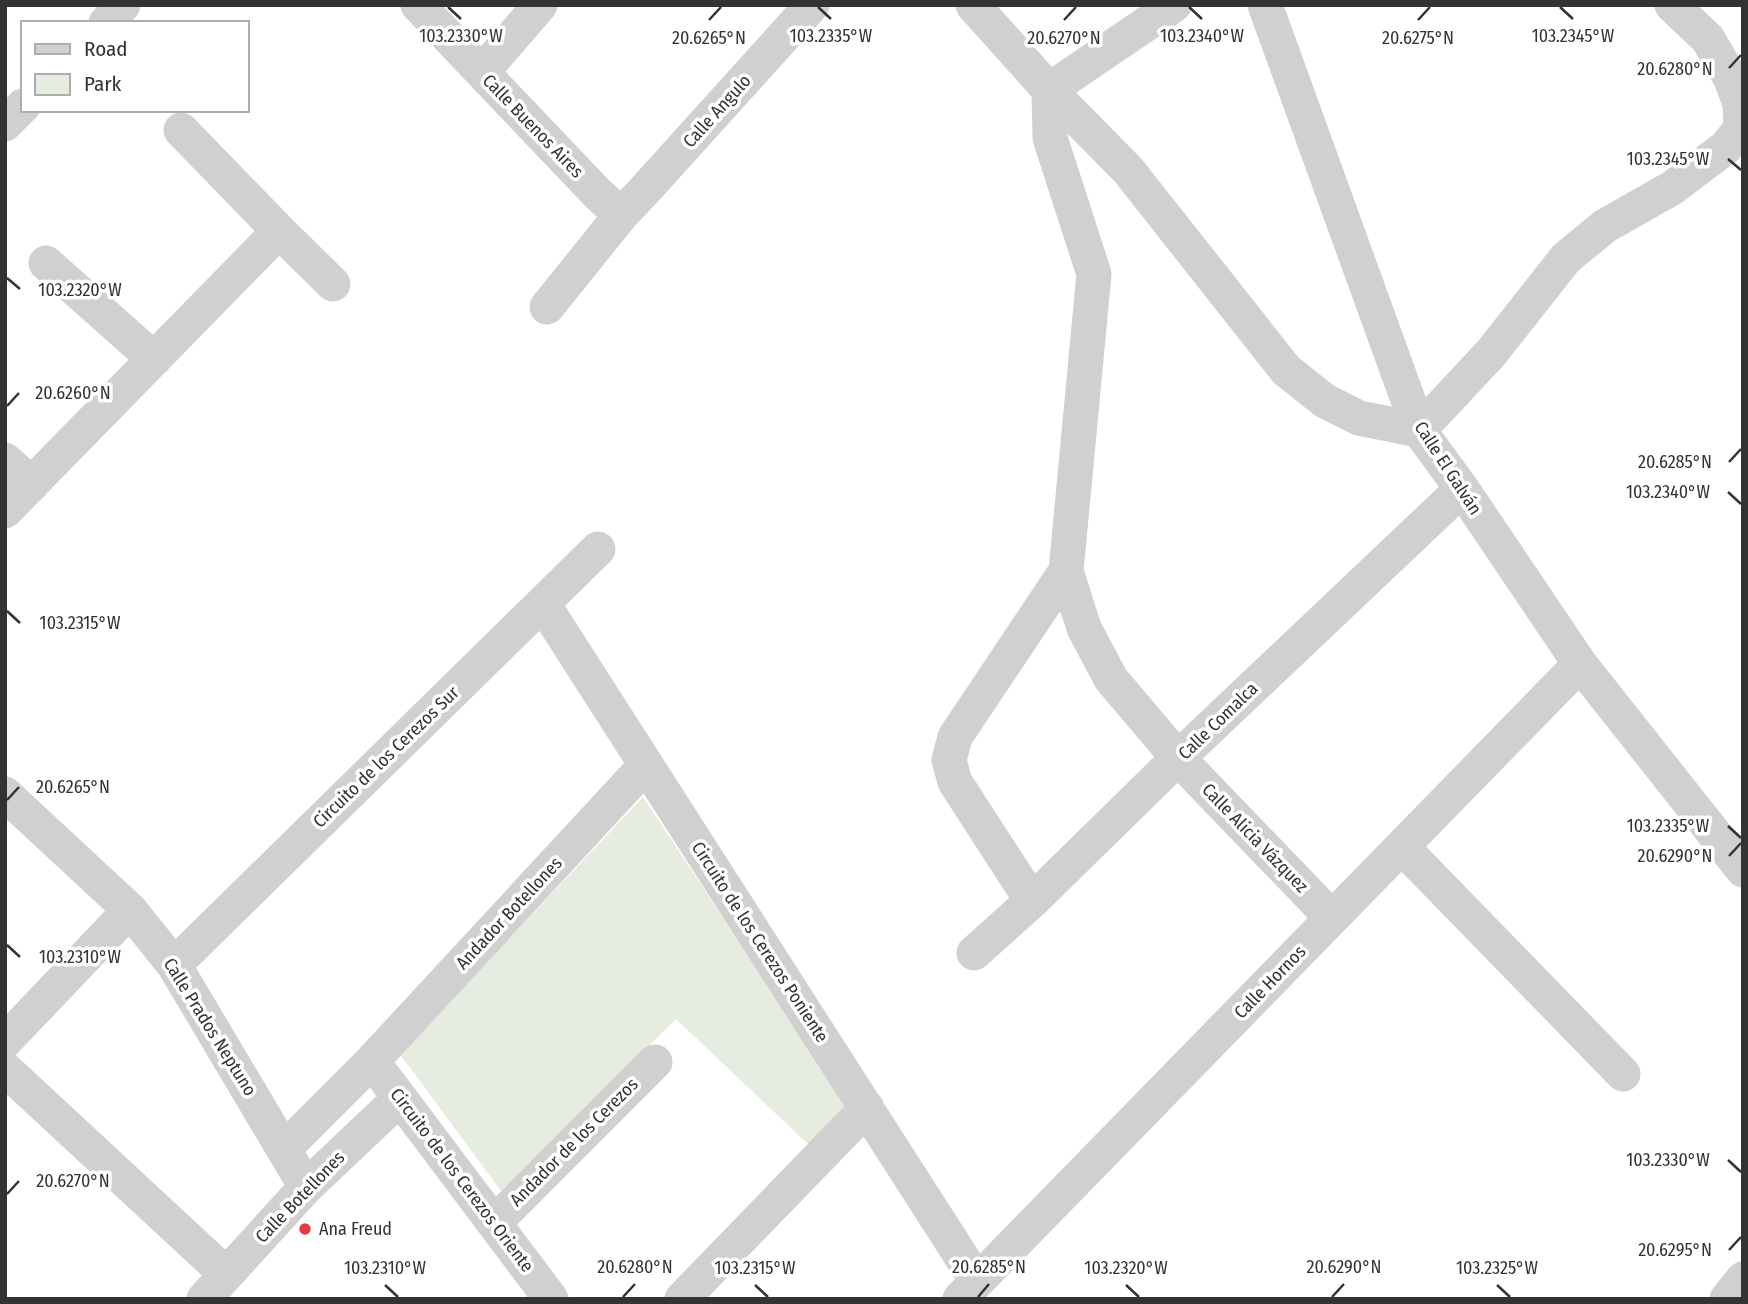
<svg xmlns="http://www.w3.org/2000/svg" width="1748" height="1304" font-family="'Fira Sans Condensed',sans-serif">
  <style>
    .green { fill: #e6ecdf }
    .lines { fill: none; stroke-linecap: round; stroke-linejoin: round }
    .minor { stroke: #d0d0d0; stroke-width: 35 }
    .ticks { fill: none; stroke: #333; stroke-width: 2.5 }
    .poi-dot { fill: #e63946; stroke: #fff; stroke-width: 2.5 }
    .labels { text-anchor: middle; stroke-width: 7; stroke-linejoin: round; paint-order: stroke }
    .street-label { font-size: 18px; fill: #333; stroke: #fff }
    .poi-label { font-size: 18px; fill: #333; stroke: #fff; text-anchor: start }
    .ticks-label { font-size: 18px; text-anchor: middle; fill: #333; stroke: #fff; stroke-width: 7; stroke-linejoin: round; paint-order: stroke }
  </style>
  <rect width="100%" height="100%" fill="#fff"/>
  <path class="green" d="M643,797L847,1105L811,1147L676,1019L501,1191L400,1054Z"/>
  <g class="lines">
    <path class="minor" d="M418,5L597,193L621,215
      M973,5L1049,90L1128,170L1286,370L1325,401L1359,418L1419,430L1491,353L1566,258L1605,226L1672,188L1725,148L1743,126
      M1265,5L1419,430L1462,489L1580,664L1743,870
      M1672,5L1708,39L1731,79L1740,104L1741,127
      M106,23L123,5
      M482,72L540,5
      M1049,90L1050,138L1094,274L1066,571L1084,628L1111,679L1178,758L1332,918
      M1049,90L1174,5
      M5,124L23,106
      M279,231L333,284
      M46,263L154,359
      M547,307L621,215L643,192L812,5
      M5,460L32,484
      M5,511L279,231L181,130
      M543,604L977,1281
      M5,794L130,910L174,965L306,1187
      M1402,847L1623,1074
      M1032,901L955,782L949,760L955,737L1066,571
      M974,953L1032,901L1178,758L1462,489
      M174,965L598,549
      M5,1041L130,910
      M372,1061L551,1299
      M5,1069L226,1274
      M284,1149L372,1061L646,765
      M494,1223L655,1062
      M204,1299L306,1187L400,1098
      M682,1299L867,1108
      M960,1299L1580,664
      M1727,1299L1743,1279"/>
  </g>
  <path class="ticks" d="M448,7L461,19M818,7L831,19M1189,7L1202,19M1560,7L1573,19M709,20L721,7M1064,20L1076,7M1418,20L1430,7M1729,68L1741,55M1728,159L1741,170M7,278L20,289M7,406L19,393M1729,462L1741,449M1728,492L1741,504M7,611L20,623M7,800L19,787M1728,826L1741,838M1729,856L1741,843M7,945L20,957M1728,1160L1741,1172M7,1194L19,1181M1729,1250L1741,1237M385,1285L398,1297M755,1285L768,1297M1126,1285L1139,1297M1497,1285L1510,1297M623,1297L635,1284M978,1297L989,1284M1332,1297L1344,1284"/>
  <circle class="poi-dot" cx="305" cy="1229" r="7"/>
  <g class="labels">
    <g class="street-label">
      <text transform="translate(717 111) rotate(-48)" y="6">Calle Angulo</text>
      <text transform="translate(533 126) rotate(46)" y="6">Calle Buenos Aires</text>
      <text transform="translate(1448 468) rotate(57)" y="6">Calle El Galván</text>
      <text transform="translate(1218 721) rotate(-44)" y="6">Calle Comalca</text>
      <text transform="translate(386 757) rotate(-44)" y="6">Circuito de los Cerezos Sur</text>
      <text transform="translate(1255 838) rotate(46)" y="6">Calle Alicia Vázquez</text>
      <text transform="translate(509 913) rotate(-47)" y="6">Andador Botellones</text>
      <text transform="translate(760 942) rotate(57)" y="6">Circuito de los Cerezos Poniente</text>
      <text transform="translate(1270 982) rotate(-46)" y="6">Calle Hornos</text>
      <text transform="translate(210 1027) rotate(58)" y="6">Calle Prados Neptuno</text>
      <text transform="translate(574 1142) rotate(-45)" y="6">Andador de los Cerezos</text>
      <text transform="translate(462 1180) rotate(53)" y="6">Circuito de los Cerezos Oriente</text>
      <text transform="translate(300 1197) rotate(-46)" y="6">Calle Botellones</text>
    </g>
    <g class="poi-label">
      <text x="319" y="1235">Ana Freud</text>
    </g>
  </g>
  <g class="ticks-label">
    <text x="461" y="42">103.2330°W</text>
    <text x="831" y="42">103.2335°W</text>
    <text x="1202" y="42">103.2340°W</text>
    <text x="1573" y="42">103.2345°W</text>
    <text x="709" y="44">20.6265°N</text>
    <text x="1064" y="44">20.6270°N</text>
    <text x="1418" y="44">20.6275°N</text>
    <text x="1675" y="75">20.6280°N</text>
    <text x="1668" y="165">103.2345°W</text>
    <text x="80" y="296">103.2320°W</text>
    <text x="73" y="399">20.6260°N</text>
    <text x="1675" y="468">20.6285°N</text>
    <text x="1668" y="498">103.2340°W</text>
    <text x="80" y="629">103.2315°W</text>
    <text x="73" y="793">20.6265°N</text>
    <text x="1668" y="832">103.2335°W</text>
    <text x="1675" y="862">20.6290°N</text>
    <text x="80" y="963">103.2310°W</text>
    <text x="1668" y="1166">103.2330°W</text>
    <text x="73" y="1187">20.6270°N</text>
    <text x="1675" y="1256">20.6295°N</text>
    <text x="635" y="1273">20.6280°N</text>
    <text x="989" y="1273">20.6285°N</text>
    <text x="1344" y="1273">20.6290°N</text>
    <text x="385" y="1274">103.2310°W</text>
    <text x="755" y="1274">103.2315°W</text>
    <text x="1126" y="1274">103.2320°W</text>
    <text x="1497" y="1274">103.2325°W</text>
  </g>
  <rect width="1748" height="1304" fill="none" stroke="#333333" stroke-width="14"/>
  <rect x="21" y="21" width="228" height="91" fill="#ffffff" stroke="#adadad" stroke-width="2"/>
  <rect x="35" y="44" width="35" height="10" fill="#d0d0d0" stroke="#adadad" stroke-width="2"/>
  <text x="84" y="56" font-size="21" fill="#333333">Road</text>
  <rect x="35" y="74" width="35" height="21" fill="#e6ecdf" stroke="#adadad" stroke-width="2"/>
  <text x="84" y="91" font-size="21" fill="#333333">Park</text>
</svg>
